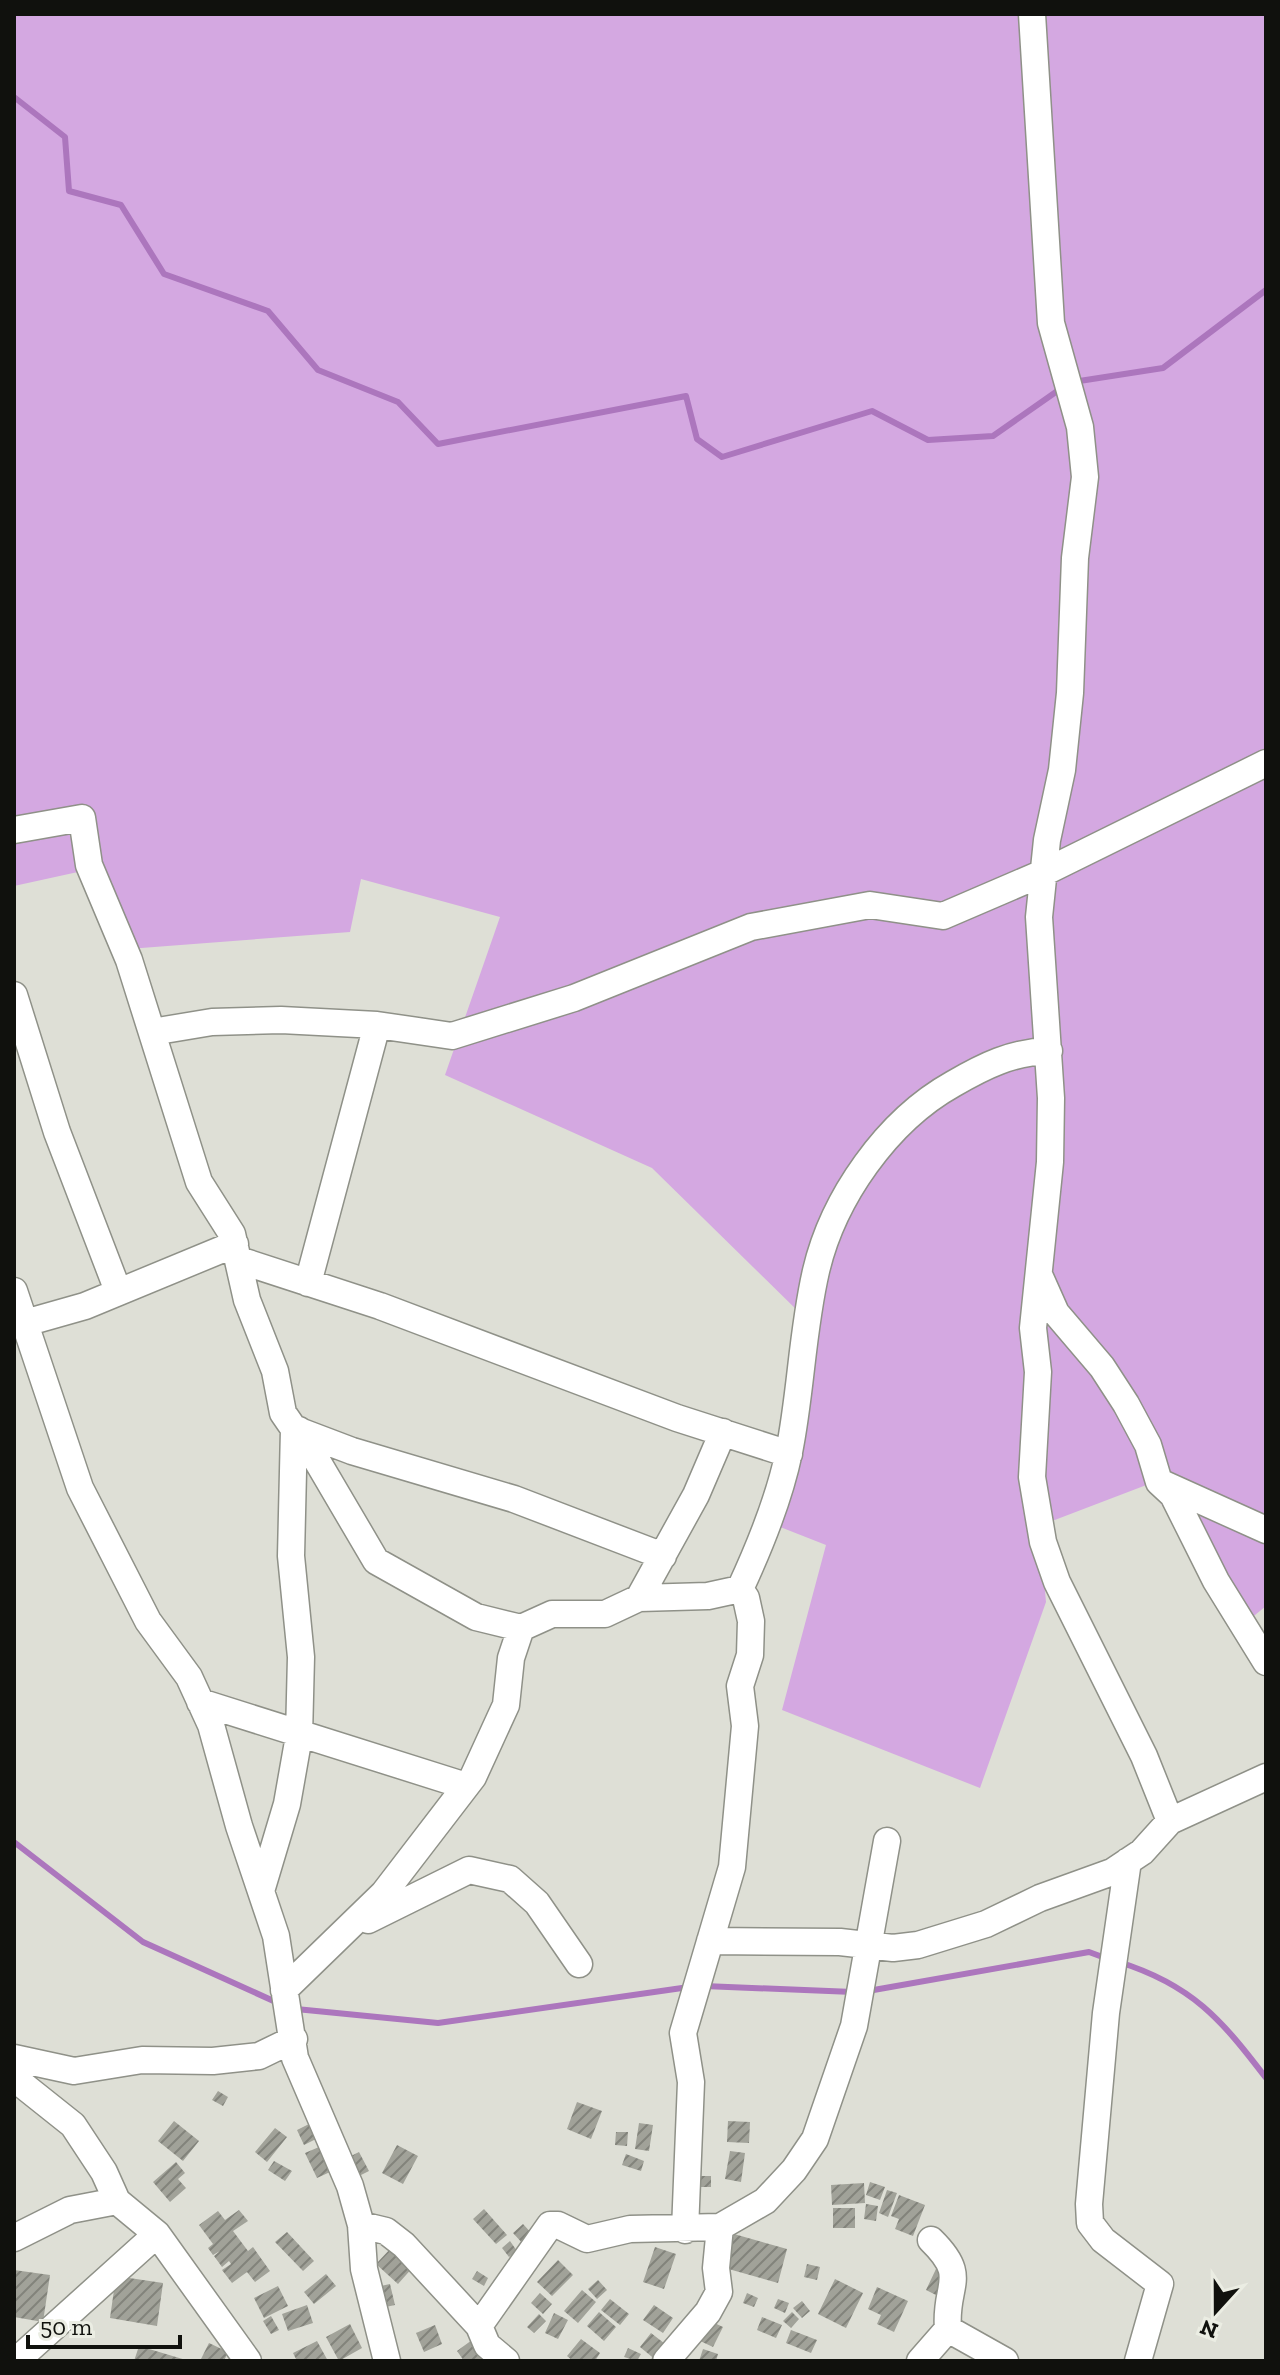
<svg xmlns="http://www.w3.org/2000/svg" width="1280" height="2375" font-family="'Zilla Slab',serif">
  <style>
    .grass { fill: #d4a8e1 }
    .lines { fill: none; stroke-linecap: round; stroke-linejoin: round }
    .stream { stroke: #ac76bd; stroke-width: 6 }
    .building { fill: url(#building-hatch) }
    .minor-casing { stroke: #8f9188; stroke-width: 29 }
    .minor { stroke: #fff; stroke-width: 26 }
  </style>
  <defs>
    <pattern id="building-hatch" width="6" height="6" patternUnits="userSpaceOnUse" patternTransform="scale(2)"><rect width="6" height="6" fill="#a1a299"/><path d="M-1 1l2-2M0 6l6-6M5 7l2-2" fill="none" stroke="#82837b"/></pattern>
  </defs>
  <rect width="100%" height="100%" fill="#dedfd6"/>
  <path class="grass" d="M14,14H1266V1606L1238,1629L1149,1484L1039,1526L1046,1602L980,1788L782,1710L826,1545L770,1523L804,1317L652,1168L445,1075L500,917L361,879L350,932L128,949L87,870L14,886Z"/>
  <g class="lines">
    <path class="stream" d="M14,97L65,137L69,191L121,205L164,274L268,311L318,370L398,402L438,444L686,396L697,439L722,457L872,411L928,440L993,436L1063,387
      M1073,382L1163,368L1266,290
      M14,1842L143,1942L278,2003
      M1119,1962C1192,1985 1221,2019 1266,2078
      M704,1986L853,1992
      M868,1991L1089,1952L1108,1959
      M296,2009L438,2023L689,1987"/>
  </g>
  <path class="building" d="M218,2091L228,2097L223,2106L212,2100Z
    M577,2102L602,2111L591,2139L567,2129Z
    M174,2121L199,2141L183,2161L158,2141Z
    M728,2121L750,2122L749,2143L727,2142Z
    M639,2123L653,2125L649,2151L635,2149Z
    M309,2124L316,2139L304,2145L297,2130Z
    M275,2128L287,2137L267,2162L255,2152Z
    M616,2132H628L627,2146L615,2145Z
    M397,2145L418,2156L403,2184L382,2173Z
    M319,2147L330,2172L317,2178L305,2153Z
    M730,2151L745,2153L741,2182L725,2179Z
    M359,2152L369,2171L357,2177L347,2158Z
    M626,2154L644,2161L641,2171L622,2165Z
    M274,2161L292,2171L285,2181L268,2170Z
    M176,2162L185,2173L178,2179L186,2188L170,2202L153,2182Z
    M700,2176H711V2187H700Z
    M870,2182L885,2187L880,2200L866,2195Z
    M864,2183L865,2203L832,2205L831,2185Z
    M887,2190L897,2193L888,2217L879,2213Z
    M899,2195L925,2205L913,2236L895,2229L899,2219L891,2216Z
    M866,2204L878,2206L876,2221L864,2219Z
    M833,2208H855V2228H833Z
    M484,2209L507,2235L496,2244L473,2219Z
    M239,2210L248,2221L233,2231L248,2251L253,2247L270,2271L255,2282L247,2272L232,2283L222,2270L231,2264L229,2261L222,2267L214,2256L220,2251L213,2255L208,2248L213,2244L199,2225L218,2211L225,2220Z
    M523,2224L535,2237L525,2246L513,2233Z
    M287,2232L314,2261L303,2271L275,2242Z
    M734,2234L787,2249L778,2283L725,2268Z
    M510,2241L517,2251L509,2257L502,2248Z
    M392,2247L414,2266L398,2284L376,2264Z
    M655,2247L676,2254L664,2289L643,2282Z
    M558,2260L573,2275L552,2296L537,2282Z
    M807,2264L820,2267L817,2280L804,2277Z
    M936,2269L950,2275L940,2297L926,2290Z
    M14,2270L50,2275L43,2322L14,2317Z
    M477,2271L488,2278L484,2286L472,2279Z
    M326,2274L336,2286L314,2304L304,2292Z
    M116,2276L163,2283L157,2326L110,2318Z
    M835,2279L863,2293L846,2328L818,2314Z
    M598,2280L607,2290L597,2299L588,2289Z
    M390,2284L395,2305L381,2308L376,2287Z
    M278,2286L288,2306L264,2318L254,2298Z
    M877,2287L908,2301L894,2332L877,2324L881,2315L868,2309Z
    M582,2290L596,2302L578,2323L564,2311Z
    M540,2293L552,2304L543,2314L531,2303Z
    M747,2293L758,2298L754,2307L743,2303Z
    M610,2299L629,2314L620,2325L601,2310Z
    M778,2299L789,2303L785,2313L774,2308Z
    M802,2301L810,2311L802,2318L793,2308Z
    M307,2305L313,2323L288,2331L282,2314Z
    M654,2305L673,2318L663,2333L643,2320Z
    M599,2312L616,2327L604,2341L587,2326Z
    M792,2312L799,2319L791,2328L783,2321Z
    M554,2313L568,2320L558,2339L545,2333Z
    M539,2314L546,2321L534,2333L527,2327Z
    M271,2316L279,2330L271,2334L263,2321Z
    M762,2317L782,2325L776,2338L757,2330Z
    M708,2320L723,2327L713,2347L698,2340Z
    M350,2324L362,2348L339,2361L326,2337Z
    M435,2325L442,2344L424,2352L416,2333Z
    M791,2330L817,2340L811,2353L786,2343Z
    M651,2333L669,2347L657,2361L640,2347Z
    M581,2339L600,2353L595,2361H573L567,2356Z
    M472,2340L487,2359L484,2361H464L457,2351Z
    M317,2341L328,2361H297L293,2353Z
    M209,2343L228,2352L224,2361H200Z
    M139,2346L186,2360V2361H134Z
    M628,2348L641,2354L637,2361L624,2357Z
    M703,2349L718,2354L716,2361H699Z"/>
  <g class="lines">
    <g class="minor-casing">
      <path id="minor" d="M1032,14L1051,323L1080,427L1085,477L1075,558L1070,693L1062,770L1047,840L1039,917L1051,1098L1050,1162L1033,1328L1038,1372L1032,1477L1043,1542L1057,1582L1144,1756L1170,1821
        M14,830L82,818L89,865L129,960L199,1182L232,1234L247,1300L275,1371L283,1413L294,1429L291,1556L301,1657L299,1736L287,1804L261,1891
        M14,995L57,1132L118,1291
        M152,1032L212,1022L281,1020L377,1025L452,1036L574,998L751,927L870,905L943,916L1043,873L1266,763
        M239,1260L380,1306L677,1418L789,1454
        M1040,1277L1056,1313L1102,1367L1126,1404L1148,1445L1159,1482L1173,1495L1216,1581L1266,1662
        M308,1283L377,1025
        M14,1291L80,1488L148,1621L189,1677L211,1725L239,1826L276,1936L295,2058L350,2186L361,2225L364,2269L387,2361
        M25,1323L85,1306L235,1244
        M294,1429L352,1451L514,1499L663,1556
        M299,1430L376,1561L476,1617L521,1628
        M1164,1484L1266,1530
        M740,1589C760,1546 779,1500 789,1452C801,1393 802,1331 816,1271C833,1198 887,1121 953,1084C984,1066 1012,1052 1049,1051
        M639,1598L708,1596L740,1589
        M200,1702L466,1786
        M1128,1861L1106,2013L1089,2204L1090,2223L1103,2240L1160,2284L1138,2361
        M368,1920L469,1870L510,1879L537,1903L579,1964
        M710,1941L840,1942L893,1948L918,1945L986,1924L1040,1898L1112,1872L1142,1852L1170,1821L1266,1777
        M284,1990L384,1893L473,1777L506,1705L511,1658L521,1628L552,1614H605L639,1598L696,1495L723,1432
        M14,2058L74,2071L142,2060L213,2061L259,2056L294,2039
        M14,2078L73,2125L104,2172L117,2201L157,2234L248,2361
        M361,2225L386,2231L404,2245L479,2326L487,2345L506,2361
        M685,2230L691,2082L683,2033L732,1867L745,1726L740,1686L750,1655L751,1621L746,1598L740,1589
        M14,2238L70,2210L117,2201
        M931,2240C970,2278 944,2284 948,2329
        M479,2326L550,2225H558L587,2239L630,2229L720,2227L765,2201L794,2170L815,2139L854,2026L887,1841
        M16,2361L157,2234
        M666,2361L708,2312L719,2292L716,2268L720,2227
        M920,2361L948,2329L1005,2361"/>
    </g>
    <use href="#minor" class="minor"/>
  </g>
  <rect width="1280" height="2375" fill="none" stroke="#10110d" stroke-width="32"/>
  <g transform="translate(1216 2311) rotate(201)" stroke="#ebede3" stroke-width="6" paint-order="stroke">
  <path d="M0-6L14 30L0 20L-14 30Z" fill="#10110d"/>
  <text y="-12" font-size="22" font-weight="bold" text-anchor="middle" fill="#10110d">N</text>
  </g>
  <path d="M28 2335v12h152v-12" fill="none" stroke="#10110d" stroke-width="4"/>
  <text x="40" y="2335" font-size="24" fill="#10110d" stroke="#ebede3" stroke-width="6" paint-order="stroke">50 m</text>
</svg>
